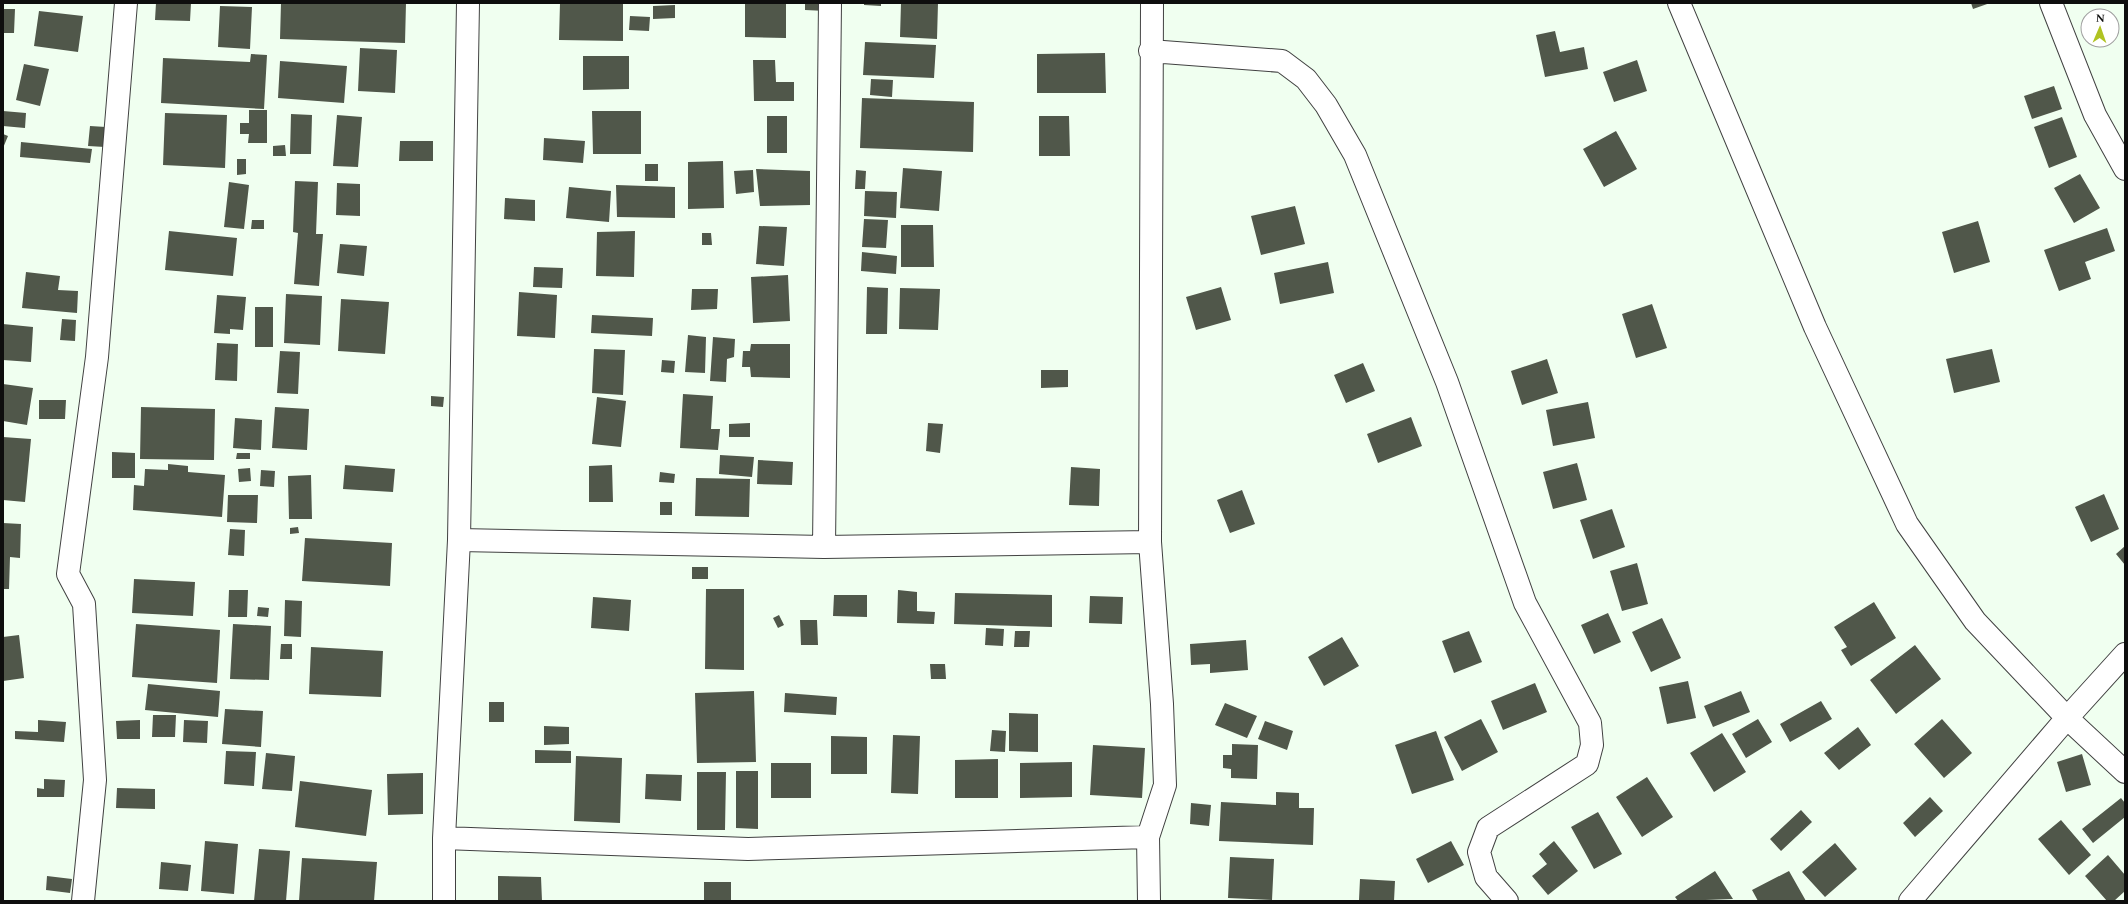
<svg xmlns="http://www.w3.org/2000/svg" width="2128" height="904" font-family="Spectral,serif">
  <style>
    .building { fill: #50574a }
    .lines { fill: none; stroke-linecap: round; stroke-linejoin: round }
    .minor-casing { stroke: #414141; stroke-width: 24 }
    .minor { stroke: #fff; stroke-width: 22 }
  </style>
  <rect width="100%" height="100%" fill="#f0fff0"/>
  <path class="building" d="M156,3H191L190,21L155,20Z
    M281,3H406L405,43L280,39Z
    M560,3H623V41L559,40Z
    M745,3H786V38L745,37Z
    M805,3H827L826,11L805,10Z
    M864,3H881V6L864,5Z
    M901,3H938L937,39L900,37Z
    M1971,3H1990L1973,9Z
    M675,5V18L653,19V6Z
    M220,6L252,7L250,49L218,47Z
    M3,9H15L14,33H3Z
    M39,11L83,16L78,52L34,46Z
    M630,16L650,17L649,31L629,30Z
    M1555,31L1560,52L1584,47L1588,69L1545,77L1536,35Z
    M865,42L936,45L934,78L863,75Z
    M360,48L397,50L395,93L358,91Z
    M1105,53L1106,93H1037V54Z
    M251,54L267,55L264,109L161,103L163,58L250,62Z
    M583,56H629V89L583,90Z
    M753,60H775L776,82H794V101H754Z
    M1637,60L1647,91L1614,102L1603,72Z
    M280,61L347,66L344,103L278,98Z
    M24,64L49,69L40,106L16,100Z
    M871,79L893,80L892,97L870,95Z
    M2054,86L2062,109L2032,119L2024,96Z
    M862,98L974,102L973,152L860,148Z
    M249,110H267V143H248L249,134H240V123H249Z
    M3,111L26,113L25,128L3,126Z
    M592,111H641V154H593Z
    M165,113L227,115L225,168L163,165Z
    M291,114L312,115L311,154H290Z
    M337,115L362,117L358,167L333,166Z
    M767,116H787V153H767Z
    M1039,116H1069L1070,156H1039Z
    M2062,117L2077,157L2049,168L2034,127Z
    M90,126L106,127L105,147L88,146Z
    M1616,131L1637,169L1604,187L1583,149Z
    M3,134L8,136L3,148Z
    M544,138L585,141L583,163L543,160Z
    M400,141H433V161H399Z
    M21,142L92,149L90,163L20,157Z
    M285,145L286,156H273V146Z
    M237,159H246V174L237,175Z
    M723,161L724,208L688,209V162Z
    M645,164H658V181H645Z
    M903,168L942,171L939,211L900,208Z
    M756,169L810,171V205L760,206Z
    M753,170L754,192L736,194L734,171Z
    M856,170L866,171L865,189H855Z
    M2080,174L2100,208L2074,223L2054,188Z
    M295,181L318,182L316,234H323L319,286L294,284L298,233L293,232Z
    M229,182L249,185L244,229L224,227Z
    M337,183L360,184V216L336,215Z
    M616,185L675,187V218L617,217Z
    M569,187L611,191L609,222L566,218Z
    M865,191L897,192L896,218L864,216Z
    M505,198L535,200V221L504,219Z
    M1295,206L1305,244L1261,255L1251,216Z
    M864,219L888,220L886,248L862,247Z
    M252,220H264V229H251Z
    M1978,221L1990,262L1954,273L1942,232Z
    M901,225H933L934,267H901Z
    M759,226L787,227L784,266L756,264Z
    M2107,228L2115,251L2085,262L2091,279L2059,291L2044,250Z
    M169,231L237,238L233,276L165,270Z
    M635,231L634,277L596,276L597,232Z
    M702,233H711L712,245H702Z
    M340,244L367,246L364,276L337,273Z
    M862,252L897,256L896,274L861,271Z
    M1328,262L1334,293L1280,304L1274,273Z
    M534,267L563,268L562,288L533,287Z
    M26,272L60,276L58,290L78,291L77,313L22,308Z
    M788,275L790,321L753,323L751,277Z
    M867,287L888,288L887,334H866Z
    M1221,287L1231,320L1196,330L1186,297Z
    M900,288L940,289L938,330L899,329Z
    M692,289H718L717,309L691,310Z
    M519,292L557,295L555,338L517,336Z
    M286,294L322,296L320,345L284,343Z
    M217,295L246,297L243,330L230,329V334L214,333Z
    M341,299L389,302L385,354L338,351Z
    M1652,304L1667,348L1636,358L1622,314Z
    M255,307H273V347H255Z
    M592,315L653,318L652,336L591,333Z
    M62,319L76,320L75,341L60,340Z
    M3,324L33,327L31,362L3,360Z
    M688,335L706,337L705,373L685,372Z
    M713,337L735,339L734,357L727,359L726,382L710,381Z
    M217,343L238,344L237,381L215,380Z
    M751,344H790V378L751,377L750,367H742L743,351H750Z
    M594,349L625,350L623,395L592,393Z
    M1992,349L2000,382L1954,393L1946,359Z
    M280,351L300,352L298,394L277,393Z
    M1547,359L1558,393L1522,405L1511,371Z
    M662,360L675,361L674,373L661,372Z
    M1363,363L1375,391L1346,403L1334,375Z
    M1041,370H1068V387L1041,388Z
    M3,384L33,388L27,425L3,421Z
    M683,394L713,396L711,429H720L718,450L680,448Z
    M431,396L444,397L443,407L431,406Z
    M597,397L626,401L621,447L592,444Z
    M39,400H66L65,419H39Z
    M1588,402L1595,438L1553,446L1546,410Z
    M141,407L215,409L214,460L140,459Z
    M275,407L309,409L307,450L272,448Z
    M1411,417L1422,446L1378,463L1367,434Z
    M235,418L262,420L261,450L233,448Z
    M750,423V437H729V424Z
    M928,423L943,424L940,453L926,451Z
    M3,437L31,439L25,502L3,500Z
    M112,452L135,453V478H112Z
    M237,453H250V459H236Z
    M720,455L754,457L752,477L719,474Z
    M758,460L793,462L792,485L757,484Z
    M1577,463L1587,500L1553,509L1543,472Z
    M168,464L188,466V472L225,475L222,517L133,510L134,485L144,486L145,469L168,470Z
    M345,465L395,469L393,492L343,489Z
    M612,465L613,502H589V466Z
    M1071,467L1100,469L1099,506L1069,505Z
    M250,468L251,481L239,482L238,469Z
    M261,470L275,471L274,487L260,486Z
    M660,472L675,474L674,483L659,482Z
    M311,475L312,519H289L288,476Z
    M696,478L750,479L749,517L695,516Z
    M1242,490L1255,524L1230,533L1217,500Z
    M2104,494L2119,529L2091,542L2075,507Z
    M228,495H258L257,523L227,522Z
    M660,502H672V515H660Z
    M1612,509L1625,547L1593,559L1580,520Z
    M3,523L21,524L20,558L10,557L9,589H3Z
    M298,527L299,533L290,534V528Z
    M230,529L245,530L244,556L228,555Z
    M305,538L392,543L390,586L302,581Z
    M2125,546V565L2116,554Z
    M1637,563L1648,604L1622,611L1610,571Z
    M692,567H708V579H692Z
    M134,579L195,582L193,616L132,613Z
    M706,589H744V670L705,669Z
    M229,590H248L247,617H228Z
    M898,590L917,592V611L935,612L934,624L897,623Z
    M955,593L1052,595V627L954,624Z
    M834,595H867V617L833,616Z
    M1090,596L1123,597L1122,624L1089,623Z
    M593,597L631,600L629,631L591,628Z
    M285,600L302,601L301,637L284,636Z
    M1874,602L1896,638L1851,666L1841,650L1847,647L1834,627Z
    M258,607L269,608L268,617L257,616Z
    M1608,613L1621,642L1594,654L1581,625Z
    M779,615L784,625L778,628L773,618Z
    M1662,618L1681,658L1651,672L1632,632Z
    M800,620H817L818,645H801Z
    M136,624L220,630L217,683L132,677Z
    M233,624L271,626L269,680L230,679Z
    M986,628L1004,629L1003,646L985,645Z
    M1015,631H1030L1029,647H1014Z
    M1469,631L1482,662L1454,673L1442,641Z
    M19,635L24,678L3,681V637Z
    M1342,637L1359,666L1324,686L1308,657Z
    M1246,640L1248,670L1210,673V664L1191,665L1190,644Z
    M281,644H292V659H280Z
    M1915,645L1941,679L1896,714L1870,680Z
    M311,647L383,651L381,697L309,694Z
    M930,664H945L946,679H931Z
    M1688,681L1696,718L1667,724L1659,687Z
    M1535,683L1547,712L1503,730L1491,701Z
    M148,684L220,691L218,717L145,710Z
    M754,691L756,762L697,763L695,693Z
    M1741,691L1750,712L1713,727L1704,706Z
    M785,693L837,697L836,715L784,712Z
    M1821,701L1832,719L1790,742L1780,724Z
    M489,702H504V722H489Z
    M1225,703L1257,716L1247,738L1215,725Z
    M225,709L263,711L261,747L222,744Z
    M1009,713L1038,714V752L1009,751Z
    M153,715H176L175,737H152Z
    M1481,719L1498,752L1462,771L1444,737Z
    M1758,719L1772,742L1746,758L1732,734Z
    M1942,719L1972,753L1944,778L1914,744Z
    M38,720L66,722L64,742L15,739V731L38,732Z
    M140,720V739H117L116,721Z
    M184,720L208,721L207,743L183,742Z
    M1265,721L1293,731L1287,750L1258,739Z
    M544,726L569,727V744L544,745Z
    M1858,727L1871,745L1839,770L1824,753Z
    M992,730L1006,731L1005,752L990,751Z
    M1436,731L1454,780L1412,794L1395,745Z
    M1722,733L1746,772L1714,792L1690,753Z
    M893,735L920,736L918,794L891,793Z
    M831,736L867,737V774H831Z
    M1232,744L1258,745L1257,779L1231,778V769L1223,768V755H1232Z
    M1093,745L1145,748L1142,798L1090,795Z
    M535,750L571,751V763H535Z
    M226,751L256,752L254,786L224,784Z
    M266,753L295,756L292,791L262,789Z
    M2082,754L2091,785L2066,792L2057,762Z
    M576,756L622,758L620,823L574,821Z
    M998,759V798H955V760Z
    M1072,762V797L1020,798V763Z
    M771,763H811V798H771Z
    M736,771H758V829L736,828Z
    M697,772H726L725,830H697Z
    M423,773V814L388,815L387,774Z
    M646,774L682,775L681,801L645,799Z
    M1647,777L1673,817L1642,837L1616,797Z
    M44,779L65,780L64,797H37V788L44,789Z
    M300,781L372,790L366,836L295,827Z
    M117,788L155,789V809L116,808Z
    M1276,792L1299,793V808H1314L1313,845L1219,841L1221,802L1276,805Z
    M1930,797L1943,811L1915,837L1903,823Z
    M2121,798L2125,803V817L2093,843L2082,829Z
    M1191,803L1211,805L1209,826L1190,824Z
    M1801,810L1812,822L1781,851L1770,839Z
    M1598,812L1622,854L1594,869L1571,827Z
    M2061,820L2091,855L2069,875L2038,839Z
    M205,841L238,844L234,894L201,891Z
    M1451,841L1464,865L1428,883L1416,859Z
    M1554,841L1578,871L1548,895L1532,876L1547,864L1539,854Z
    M1835,843L1857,869L1825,897L1802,872Z
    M259,849L290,851L286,901H254Z
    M2108,855L2125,875V891L2114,901H2107L2085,876Z
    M1230,857L1274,859L1272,900L1228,898Z
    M302,858L377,862L374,901H299Z
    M161,862L191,865L188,891L159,889Z
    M1715,871L1733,899L1678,901L1675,897Z
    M1789,871L1806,901H1758L1752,890Z
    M47,876L72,879L70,893L46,890Z
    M498,876L541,877L542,901H498Z
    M1360,879L1395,881L1394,901L1359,900Z
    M704,882H731V901H704Z"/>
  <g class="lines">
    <g class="minor-casing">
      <path id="minor" d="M1679,3L1815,327L1907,524L1975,621L2067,718L2125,772
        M2051,3L2095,115L2125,169
        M1150,51L1282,61L1306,79L1326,105L1355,155L1447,382L1525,603L1590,723L1592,745L1587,764L1488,828L1479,852L1486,877L1507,901
        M459,540L824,547L1150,542
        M824,547L830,3
        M444,838L748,849L1148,837
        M83,901L95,780L84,604L68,574L97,357L126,3
        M444,901V838L459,540L468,3
        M1149,901L1148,837L1165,785L1162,704L1150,542L1152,3
        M1910,901L2067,718L2125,654"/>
    </g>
    <use href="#minor" class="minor"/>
  </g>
  <rect width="2128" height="904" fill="none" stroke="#0e0e0e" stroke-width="8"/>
  <g transform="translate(2100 28) rotate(2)"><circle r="19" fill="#ffffff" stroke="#9f9f9f"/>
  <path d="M0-3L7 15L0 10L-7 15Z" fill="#b0c322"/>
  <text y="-6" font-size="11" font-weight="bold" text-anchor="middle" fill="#0e0e0e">N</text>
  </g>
</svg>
